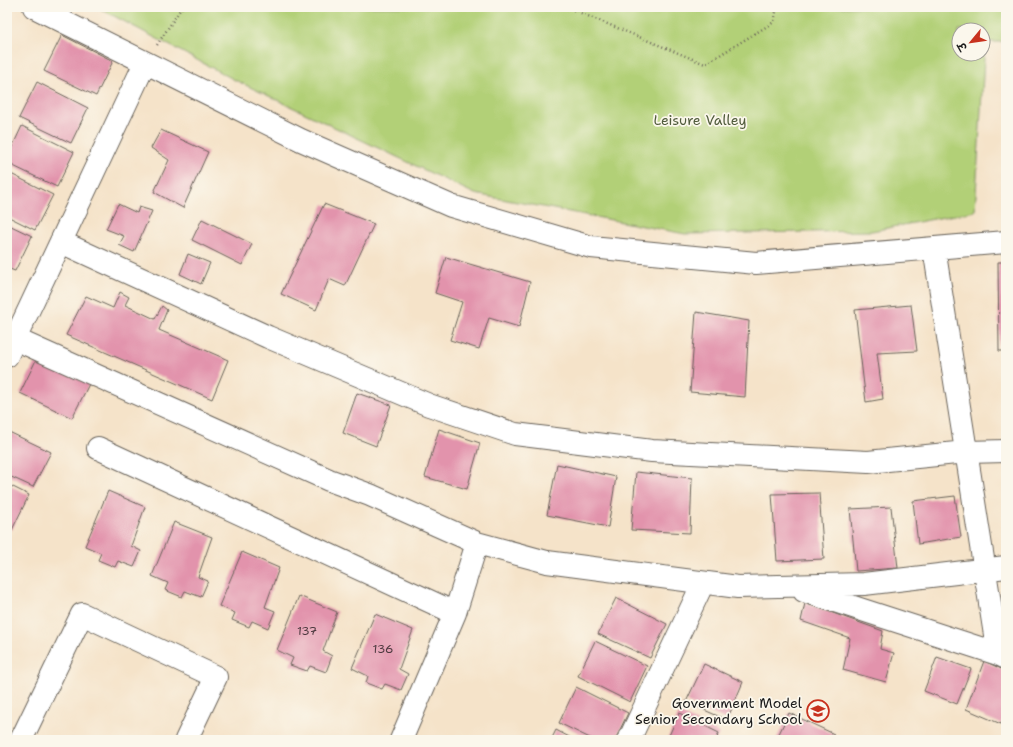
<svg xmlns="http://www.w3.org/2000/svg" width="1013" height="747" font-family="'Shantell Sans','Playpen Sans Deva',sans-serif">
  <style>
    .green { fill: #b2d077; stroke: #67764a; fill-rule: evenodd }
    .building { fill: #e293ac }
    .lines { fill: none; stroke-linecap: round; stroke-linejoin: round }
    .minor-casing { stroke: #686259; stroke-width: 24 }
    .path { stroke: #686259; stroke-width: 2.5; stroke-dasharray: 1 3; stroke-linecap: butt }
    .minor { stroke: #fff; stroke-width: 22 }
    .labels { text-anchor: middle; stroke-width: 3.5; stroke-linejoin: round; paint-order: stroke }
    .number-label { font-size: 12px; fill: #4e3a40 }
    .park-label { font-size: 14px; fill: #505b3c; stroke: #fbf7ec }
    .poi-label { font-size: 14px; fill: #1c1c1c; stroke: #fbf7ec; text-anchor: end }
  </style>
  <rect width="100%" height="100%" fill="#fbf7ec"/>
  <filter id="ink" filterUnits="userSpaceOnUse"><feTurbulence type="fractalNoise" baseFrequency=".025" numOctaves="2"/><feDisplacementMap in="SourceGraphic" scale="8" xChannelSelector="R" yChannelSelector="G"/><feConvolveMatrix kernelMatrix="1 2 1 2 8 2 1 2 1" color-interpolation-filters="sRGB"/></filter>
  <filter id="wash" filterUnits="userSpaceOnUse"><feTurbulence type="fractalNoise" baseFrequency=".012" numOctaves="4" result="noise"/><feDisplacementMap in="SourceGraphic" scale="16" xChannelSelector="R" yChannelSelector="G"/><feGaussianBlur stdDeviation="0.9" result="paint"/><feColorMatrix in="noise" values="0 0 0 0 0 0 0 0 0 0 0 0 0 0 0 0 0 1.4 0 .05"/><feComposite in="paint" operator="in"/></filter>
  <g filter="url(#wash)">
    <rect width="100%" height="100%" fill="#f5e3c9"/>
    <path class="green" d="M97,7H1006V42H985L975,211L872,231L685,234L475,194L233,79ZM959,30H983V54H959Z"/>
    <g id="blocks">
      <path class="building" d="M62,35L113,61L96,96L44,71Z
        M37,82L88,108L71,143L19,118Z
        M22,126L74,152L57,187L7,163V158Z
        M161,130L208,152L183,208L154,192L169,160L151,148Z
        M7,172L53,195L35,230L7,216Z
        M118,204L137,213L139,207L152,211L134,252L119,245L124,236L106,229Z
        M324,204L374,224L345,286L329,279L316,310L281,294Z
        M202,219L252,244L242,265L192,240Z
        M7,224L32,236L15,271L7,268Z
        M188,254L210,263L201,284L180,274Z
        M446,257L530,282L519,327L489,318L479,349L450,340L462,302L435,293Z
        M998,262H1006V351H999Z
        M120,292L129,297L125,305L155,319L162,306L167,310L159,330L228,360L212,399L66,335L86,296L113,308Z
        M911,305L917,351L877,353L883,399L866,402L855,310Z
        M696,312L749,321L745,397L690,392Z
        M37,358L89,384L72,418L20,393Z
        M357,393L391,405L376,446L343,433Z
        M439,429L480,443L467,489L425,477Z
        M7,431L51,452L33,487L7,475Z
        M557,464L616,477L608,527L547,515Z
        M636,472L692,478L690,533L631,530Z
        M7,484L29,495L12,530L7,528Z
        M108,491L145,507L131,546L141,551L134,567L118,561L115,567L98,560L101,553L85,546Z
        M819,493L824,559L777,561L772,494Z
        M955,496L961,537L918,544L913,501Z
        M891,507L898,568L856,571L850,509Z
        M174,522L212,537L198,577L208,581L201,597L185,591L182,597L165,590L168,583L152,576Z
        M242,552L279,568L265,607L275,611L268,628L252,621L249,627L232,620L235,613L219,606Z
        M299,596L337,612L323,651L332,656L326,672L310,666L307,671L290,665L293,658L277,650Z
        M616,598L667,624L650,658L598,634Z
        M805,603L883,631L880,649L894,653L886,682L843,670L850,638L801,621Z
        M375,614L413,630L399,669L408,674L401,690L385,684L382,689L366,683L368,676L352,668Z
        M595,641L647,666L630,702L578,676Z
        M937,657L971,669L957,704L924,691Z
        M984,661L1006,671V713L1001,724L966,709Z
        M704,664L743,682L727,720L686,702Z
        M576,687L628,713L615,740H594L559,723Z
        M679,713L719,733L716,740H667Z
        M789,713L834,734L831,740H776Z
        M556,730L575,740H551Z"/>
    </g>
  </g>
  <g filter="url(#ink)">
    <use href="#blocks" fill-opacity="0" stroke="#686259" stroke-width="1"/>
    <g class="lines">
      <g class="minor-casing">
        <path id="minor" d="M34,7L301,140L451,206L591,247L756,263L1006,242
          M61,242L268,337L429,405L515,434L652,451L868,462L966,452L1006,451
          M934,248L998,654
          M15,339L329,480L370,495L477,543L547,562L738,587L864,584L1006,567
          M7,356L145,63
          M98,448L455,613
          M804,591L998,654L1006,658
          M21,740L82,614L216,677L186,740
          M401,740L455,613L477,543
          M629,740L703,583"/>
      </g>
      <path class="path" d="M566,7L705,64L774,22L777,7
        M157,45L182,7"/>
      <use href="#minor" class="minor"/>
    </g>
  </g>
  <defs>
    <g id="school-ring" transform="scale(1.15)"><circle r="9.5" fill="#fbf7ec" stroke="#c8321e" stroke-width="1.5"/><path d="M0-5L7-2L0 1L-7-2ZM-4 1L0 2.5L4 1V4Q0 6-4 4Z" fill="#c8321e"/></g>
  </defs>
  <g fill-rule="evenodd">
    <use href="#school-ring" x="818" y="711"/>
  </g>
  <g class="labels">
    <g class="number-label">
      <text x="307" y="635">137</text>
      <text x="383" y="653">136</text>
    </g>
    <g class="park-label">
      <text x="700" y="125">Leisure Valley</text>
    </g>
    <g class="poi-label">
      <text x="802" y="708">Government Model<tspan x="802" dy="16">Senior Secondary School</tspan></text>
    </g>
  </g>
  <rect width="1013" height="747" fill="none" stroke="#fbf7ec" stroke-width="24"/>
  <g transform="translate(971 42) rotate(241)"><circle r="19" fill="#fbf7ec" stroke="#a29f99"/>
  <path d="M0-3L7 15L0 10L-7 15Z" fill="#c8321e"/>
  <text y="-6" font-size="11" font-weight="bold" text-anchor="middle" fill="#1c1c1c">उ</text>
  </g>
</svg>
